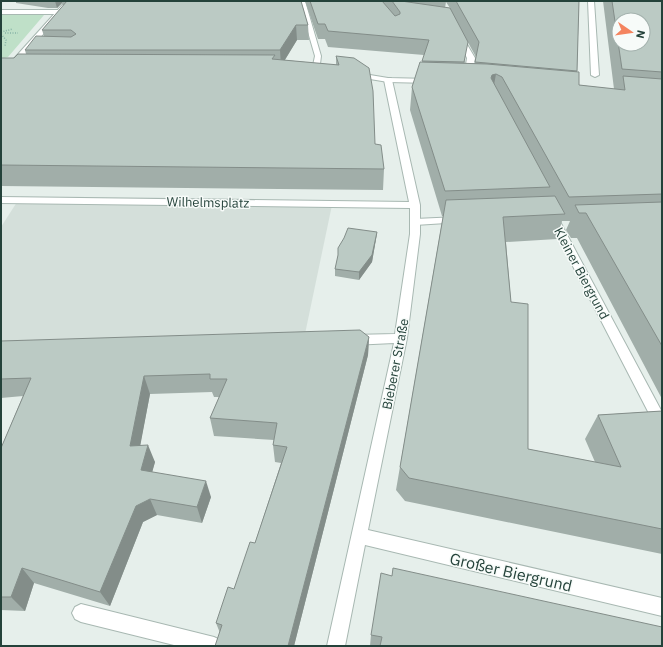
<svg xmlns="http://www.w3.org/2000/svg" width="663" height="647" font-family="'IBM Plex Sans',sans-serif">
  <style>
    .built { fill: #d4dfda }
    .green { fill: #bfe0c8 }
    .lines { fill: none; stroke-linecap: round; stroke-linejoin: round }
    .service-casing { stroke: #a8b8b2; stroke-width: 2 }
    .pedestrian-casing { stroke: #a8b8b2; stroke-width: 2 }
    .minor-casing { stroke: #a8b8b2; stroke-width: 2 }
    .tertiary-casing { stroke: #a8b8b2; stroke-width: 2 }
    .path { stroke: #86b3a5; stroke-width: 1.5; stroke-dasharray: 1 1.5; stroke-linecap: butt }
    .service { fill: #fff; fill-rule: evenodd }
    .pedestrian { fill: #fff; fill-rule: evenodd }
    .minor { fill: #fff; fill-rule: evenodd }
    .tertiary { fill: #fff; fill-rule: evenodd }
    .wall { fill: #a1aea9; fill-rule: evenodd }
    .shaded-wall { fill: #838d89 }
    .building { fill: #bbcac4; stroke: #838d89; fill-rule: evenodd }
    .labels { text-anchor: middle; stroke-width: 3; stroke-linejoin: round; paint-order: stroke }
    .street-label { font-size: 13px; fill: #24423a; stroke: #f7fbf9 }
    .near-street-label { font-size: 16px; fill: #24423a; stroke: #f7fbf9 }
  </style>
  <rect width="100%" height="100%" fill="#e6efeb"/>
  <path class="built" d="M17,202L332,205L305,334L1,342V227Z"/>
  <path class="green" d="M1,14L44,15L8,57L1,59Z"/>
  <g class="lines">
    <g class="service-casing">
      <path id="service" d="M81,604L214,637L220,640L223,646H178L81,622L75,619L72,613L75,607Z"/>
    </g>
    <g class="pedestrian-casing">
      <path id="pedestrian" d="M588,1H594L599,75L595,77L591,75Z
        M1,10H59L62,12L59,14H1Z
        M459,34L462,36L475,58L472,78L468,80L464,78L467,58L456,36Z
        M552,213L557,216L662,412V431L657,429L547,216Z
        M458,217L463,220L462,222L415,225L410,222L415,219Z"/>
    </g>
    <g class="minor-casing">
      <path id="minor" d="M66,1H72L4,79H1V73Z
        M299,1H305L321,56L319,72H313L312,70L315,56Z
        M385,78H391L392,80L420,205V234L407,338L368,530L662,598V616L365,545L345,646H327L394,343L352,345L348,343L346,340L348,337L352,335L395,334L410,234V208L1,203V197L409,202L384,80Z"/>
    </g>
    <g class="tertiary-casing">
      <path id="tertiary" d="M352,72L388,78L430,79L434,81L430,83L388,82L352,76Z"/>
    </g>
    <path class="path" d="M1,32L13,29
      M5,33H18
      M1,34L6,40L5,46"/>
    <use href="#service" class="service"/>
    <use href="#pedestrian" class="pedestrian"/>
    <use href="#minor" class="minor"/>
    <use href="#tertiary" class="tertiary"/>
  </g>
  <path class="wall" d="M16,1H301L308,25L309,40H297L285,60L336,65V56L375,144L384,169L383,190L1,186V58H14L26,54L25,50L44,36L42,30L63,6L62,3L57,8H48L16,3Z
    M305,1H579L577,72L579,85L614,89L603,1H662V399L577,238H571L566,230L570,221H562L557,239L506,242L511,302L528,449L595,462L585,439L598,415L662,411V554L405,501L396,490L443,216H442L410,110L412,87L422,62L424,55L328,47L325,39H318ZM446,2L450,8H445ZM458,24L476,57L475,63H465Z
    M377,232L376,239L372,262L359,280L335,276V269L338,257V248Z
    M369,337L368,355L294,646H215L220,633L216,623L234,589L255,543L281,463L275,462L273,445L274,440L214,436L210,418L219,397H214L212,392L150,394L140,445L155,462L152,472L211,497L202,523L157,515L143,522L110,606L34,583L25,611L1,610V448L23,396L1,398V341Z
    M371,635L662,646H370Z"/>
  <path class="shaded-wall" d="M55,1H62V3L57,8Z
    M296,25L297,40L281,66L280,50Z
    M496,74L492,96L491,78L492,75Z
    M377,232L376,239L372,262L359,280V272Z
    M369,337L368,355L294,646H288Z
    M144,376L150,394L137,463L130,446Z
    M148,445L155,462L148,487L141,470Z
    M206,481L211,497L202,523L197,507Z
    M150,499L157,515L143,522L110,606L100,592L136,506Z
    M22,568L34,583L25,611L11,597Z"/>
  <path class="building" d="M67,1H301L308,25H296L280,50H25L36,36L71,37L76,34L71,30H42Z
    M310,1H382L395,16L400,14V12L392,1H401L450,8L468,42L464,62L422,61L429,40L328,31L325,24H318Z
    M456,1H579L577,71L475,62L479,42Z
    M612,1H662V72L622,69ZM619,20H643V44H619Z
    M18,54L275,55L272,59L339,65L336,56L354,58L369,68L373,91L375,144L381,145L384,169L1,165V58H14Z
    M420,62L487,64L579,72V85L625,90L623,76L662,79V194L569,197L502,77L496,74L492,75L491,78L550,187L445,191L412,87Z
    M555,196L565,214L503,217L511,302L528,304V449L621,467L598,415L662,411V529L409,478L400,467L446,200Z
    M662,202V346L586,213H579L575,205Z
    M348,228L377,232L372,255L359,272L335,269L338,255V248L344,238Z
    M360,330L369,337L288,646H215L222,625L216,623L228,587L234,589L250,542L255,543L287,447L273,445L277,423L210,418L227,379H210V374L144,376L130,446L148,445L141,470L206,481L197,507L150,499L136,506L100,592L22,568L11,597H1V448L31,378L1,379V341Z
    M393,568L662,627V646H380L382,637L371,635L381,573L392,576Z"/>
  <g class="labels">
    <g class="street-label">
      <text transform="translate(208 202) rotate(1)" y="5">Wilhelmsplatz</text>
      <text transform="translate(582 273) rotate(62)" y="5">Kleiner Biergrund</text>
      <text transform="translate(395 364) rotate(-79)" y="5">Bieberer Straße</text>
    </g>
    <g class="near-street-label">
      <text transform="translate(511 572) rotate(13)" y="6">Großer Biergrund</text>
    </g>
  </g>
  <rect width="663" height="647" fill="none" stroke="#24423a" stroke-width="4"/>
  <g transform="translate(631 32) rotate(103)"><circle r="19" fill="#f7fbf9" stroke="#a3b1ad"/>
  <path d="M0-3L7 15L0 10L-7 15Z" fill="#f4845f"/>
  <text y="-6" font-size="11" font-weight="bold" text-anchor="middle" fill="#24423a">N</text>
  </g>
</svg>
